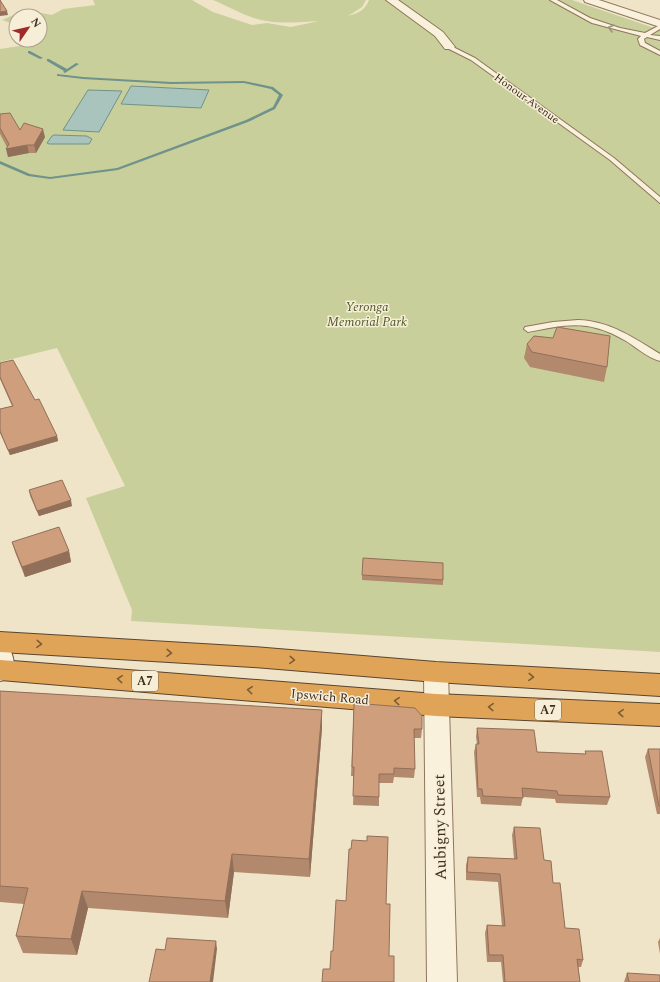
<svg xmlns="http://www.w3.org/2000/svg" width="660" height="982" font-family="Spectral,serif">
  <style>
    .green { fill: #c9cf9b }
    .water { fill: #a9c4bc; stroke: #6f938a }
    .lines { fill: none; stroke-linecap: round; stroke-linejoin: round }
    .stream { fill: #6f938a; fill-rule: evenodd }
    .lane-casing { stroke: #8d765c; stroke-width: 2 }
    .street-casing { stroke: #8d765c; stroke-width: 2 }
    .secondary-casing { stroke: #6f573f; stroke-width: 2 }
    .highway-casing { stroke: #5b4430; stroke-width: 2 }
    .lane { fill: #faf1dc; fill-rule: evenodd }
    .street { fill: #faf1dc; fill-rule: evenodd }
    .secondary { fill: #faf1dc; fill-rule: evenodd }
    .highway { fill: #e0a458; fill-rule: evenodd }
    .wall { fill: #b2896c }
    .shaded-wall { fill: #916f58 }
    .building { fill: #cf9f7d; stroke: #916f58 }
    .oneway { stroke: #9c907e }
    .oneway2 { stroke: #7e5d36 }
    .labels { text-anchor: middle; stroke-width: 3; stroke-linejoin: round; paint-order: stroke }
    .far-street-label { font-size: 11px; fill: #3d2e20; stroke: #f7eed8 }
    .shield { fill: #f7eed8; stroke: #756857; stroke-width: 1 }
    .shield-label { font-size: 12px; font-weight: bold; fill: #3d2e20 }
    .park-label { font-size: 13px; font-style: italic; fill: #4d5a26; stroke: #f7eed8 }
    .street-label { font-size: 13px; fill: #3d2e20; stroke: #f7eed8 }
    .near-street-label { font-size: 16px; fill: #3d2e20; stroke: #f7eed8 }
  </style>
  <rect width="100%" height="100%" fill="#f0e4c8"/>
  <path class="green" d="M93,0H192L213,12L252,25L267,23L291,27L319,21C301,22 283,24 266,21C247,18 230,7 213,0H366L362,7L348,16C359,13 365,10 369,0H572L660,30V652L131,621L132,610L86,498L125,486L57,348L0,362V49L40,43L42,37L40,35V16H16V25L2,20L25,10L52,15L63,9L95,5Z"/>
  <path class="water" d="M131,86L209,90L201,108L121,104Z
    M88,90L122,91L99,132L63,130Z
    M54,135L87,136L92,139L89,144H49L47,143L52,136Z"/>
  <g class="lines">
    <path class="stream" d="M28,51H30L43,58L40,59L28,53Z
      M47,59H49L67,69L76,63L79,64L65,73L63,72L64,71L47,61Z
      M57,74L83,77L171,82L244,81L273,87L283,95L275,109L248,122L118,170L50,179L28,176L0,164V161L30,174L50,177L117,168L246,120L273,107L279,95L271,89L244,83L171,84L83,79L58,76H57Z"/>
    <g class="lane-casing">
      <path id="lane" d="M550,0H557L590,18L620,28L645,33L660,25V29L650,35L660,36V40L647,37L644,39L645,43L660,51V55L640,45L638,39L641,36L592,23Z
        M449,45L475,58L614,158L660,197V203L610,160L471,60L447,48V46Z
        M578,320C610,321 634,338 660,354V361C648,358 636,347 626,341C589,319 568,324 528,332L524,329L525,327L553,322Z"/>
    </g>
    <g class="street-casing">
      <path id="street" d="M386,0H398L443,32L455,47L453,49H445L435,36Z
        M584,0H599L660,20V27L585,2Z
        M436,663L444,665L448,672L457,982H427L424,672L428,665Z"/>
    </g>
    <g class="secondary-casing">
      <path id="secondary" d="M0,644L9,647C14,657 16,668 11,678L0,681Z"/>
    </g>
    <g class="highway-casing">
      <path id="highway" d="M0,632L253,647L436,662L660,674V696L436,682L253,667L0,652Z
        M0,660L436,694L660,704V726L436,716L0,680Z"/>
    </g>
    <use href="#lane" class="lane"/>
    <use href="#street" class="street"/>
    <use href="#secondary" class="secondary"/>
    <use href="#highway" class="highway"/>
  </g>
  <path class="wall" d="M0,114L20,130L45,137L36,153H29L8,157L7,147L0,134Z
    M553,338L607,367L604,382L530,367L524,358L527,344Z
    M0,363L35,400L57,436L58,441L10,455L0,433V409L12,406L0,379Z
    M29,490L72,506L39,516L30,496Z
    M12,542L69,551L71,562L25,577L15,552Z
    M362,575L443,580V585L362,580Z
    M0,691L322,710V728L310,877L234,872L228,918L88,908L77,955L23,953L16,936L24,904L0,902Z
    M354,703L422,729L421,738H414L415,769L414,778L394,777L393,783H379V806L353,805L354,776H351Z
    M477,728L537,752L585,754V751L610,797L607,805L556,803L555,799L523,797L521,806L481,804L480,797H477L474,752L476,744H477L476,737Z
    M648,749H660V814H657L645,757Z
    M514,827L544,860L553,883L565,928L583,960L581,967H578L580,982H503L501,962H487L485,933L487,925L502,926L498,882L466,880V865L468,857L514,859L512,835Z
    M660,938V954L658,942Z
    M627,973L660,982H624Z"/>
  <path class="shaded-wall" d="M7,11L8,15L0,16V12Z
    M43,129L45,137L36,153L34,145Z
    M27,145L29,153L8,157L6,149Z
    M57,436L58,441L10,455L8,450Z
    M71,500L72,506L39,516L37,511Z
    M69,551L71,562L25,577L22,567Z
    M322,710V728L310,877L309,859Z
    M232,854L234,872L228,918L225,901Z
    M82,891L88,908L77,955L71,939Z
    M216,941L217,949L213,982H210Z"/>
  <path class="building" d="M0,0L7,11L0,12Z
    M10,113L20,130L24,123L43,129L34,145H27L6,149L9,144L0,128V114Z
    M557,327L610,336L607,367L532,352L527,344L534,336L553,338Z
    M13,360L35,400L39,399L57,436L8,450L0,431V409L13,406L0,377V363Z
    M62,480L71,500L37,511L29,490Z
    M59,527L69,551L22,567L12,542Z
    M363,558L443,563V580L362,575Z
    M0,691L322,710L309,859L232,854L225,901L82,891L71,939L16,936L28,888L0,886Z
    M354,703L415,708L422,716V729H414L415,769L394,768V774H379V797L353,796L354,767H352Z
    M477,728L534,730L537,752L586,754L585,751H602L610,797L558,795L557,791L522,788L523,798L483,796L482,789H478L476,744H479Z
    M648,749H660V806H659Z
    M514,827L540,828L544,860L551,861L553,883H560L565,928L579,929L583,960L577,959L580,982H505L503,955H489L487,925L505,926L500,874L467,872L468,857L517,859Z
    M367,836L388,837L386,904H390L389,956H394V982H322L323,969H330L331,951H333L336,900L346,901L349,849H351L352,840L367,841Z
    M167,938L216,941L210,982H149L156,949L165,950Z
    M627,973L660,975V982H629Z"/>
  <defs><path id="oneway-chevron" d="M-2-3.5L2.5 0L-2 3.5" fill="none" stroke-width="1.6" stroke-linecap="round" stroke-linejoin="round"/></defs>
  <use class="oneway" href="#oneway-chevron" transform="translate(611 28) rotate(-164)"/>
  <g class="oneway2">
    <use href="#oneway-chevron" transform="translate(39 644) rotate(4)"/>
    <use href="#oneway-chevron" transform="translate(169 653) rotate(3)"/>
    <use href="#oneway-chevron" transform="translate(292 660) rotate(4)"/>
    <use href="#oneway-chevron" transform="translate(531 677) rotate(3)"/>
    <use href="#oneway-chevron" transform="translate(120 679) rotate(-175)"/>
    <use href="#oneway-chevron" transform="translate(250 690) rotate(-175)"/>
    <use href="#oneway-chevron" transform="translate(397 701) rotate(-175)"/>
    <use href="#oneway-chevron" transform="translate(491 707) rotate(-177)"/>
    <use href="#oneway-chevron" transform="translate(621 713) rotate(-177)"/>
  </g>
  <g class="labels">
    <g class="far-street-label">
      <text transform="translate(527 98) rotate(36)" y="4">Honour Avenue</text>
    </g>
    <g class="shield">
      <rect x="132" y="671" width="26" height="20" rx="3"/>
      <rect x="535" y="700" width="26" height="20" rx="3"/>
    </g>
    <g class="shield-label">
      <text x="145" y="685">A7</text>
      <text x="548" y="714">A7</text>
    </g>
    <g class="park-label">
      <text x="367" y="311">Yeronga<tspan x="367" dy="15">Memorial Park</tspan></text>
    </g>
    <g class="street-label">
      <text transform="translate(330 696) rotate(5)" y="5">Ipswich Road</text>
    </g>
    <g class="near-street-label">
      <text transform="translate(439 827) rotate(-91)" y="6">Aubigny Street</text>
    </g>
  </g>
  <g transform="translate(28 28) rotate(56)"><circle r="19" fill="#f7eed8" stroke="#ada18e"/>
  <path d="M0-3L7 15L0 10L-7 15Z" fill="#9e2a2b"/>
  <text y="-6" font-size="11" font-weight="bold" text-anchor="middle" fill="#3d2e20">N</text>
  </g>
</svg>
